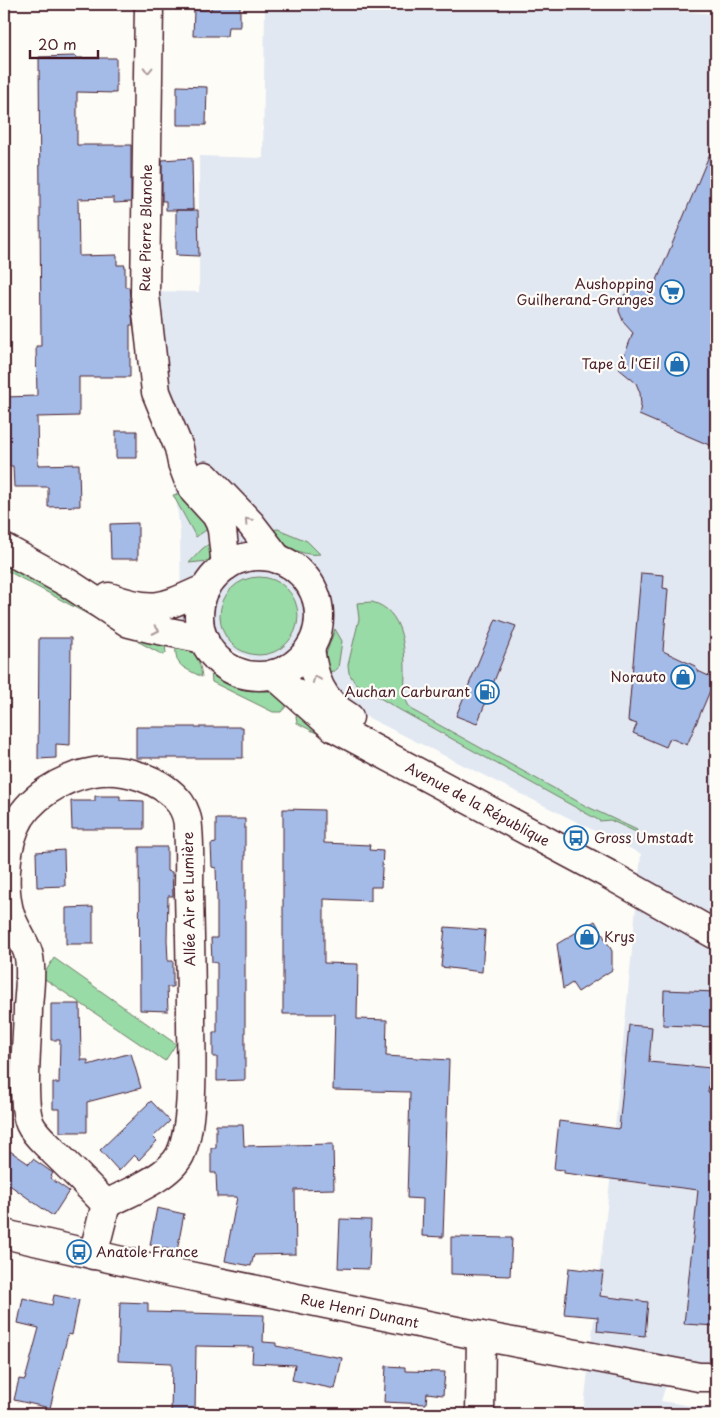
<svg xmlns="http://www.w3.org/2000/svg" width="720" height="1418" font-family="'Playpen Sans',sans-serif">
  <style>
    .built { fill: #e2e8f2 }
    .green { fill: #99dba6; stroke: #727d68 }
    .building { fill: #a4bbe8; stroke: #4a1f2b }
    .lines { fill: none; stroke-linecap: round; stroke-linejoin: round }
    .minor-casing { stroke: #4a1f2b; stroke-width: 31 }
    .major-casing { stroke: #4a1f2b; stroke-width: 31 }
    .minor { stroke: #fdfcf7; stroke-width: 28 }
    .major { stroke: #fdfcf7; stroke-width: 28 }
    .oneway { stroke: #ac999b }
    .labels { text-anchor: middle; stroke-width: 4.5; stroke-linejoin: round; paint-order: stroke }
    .street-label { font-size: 14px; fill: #4a1f2b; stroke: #fdfcf7 }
    .poi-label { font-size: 14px; fill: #4a1f2b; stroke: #fdfcf7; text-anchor: end }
  </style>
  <rect width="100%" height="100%" fill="#fdfcf7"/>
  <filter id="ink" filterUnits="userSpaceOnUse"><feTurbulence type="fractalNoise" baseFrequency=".02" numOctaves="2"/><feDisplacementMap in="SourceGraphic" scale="10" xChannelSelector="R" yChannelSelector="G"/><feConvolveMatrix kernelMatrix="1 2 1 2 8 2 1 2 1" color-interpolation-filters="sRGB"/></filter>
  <g filter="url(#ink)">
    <path class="built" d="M265,4H593L716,14V1366L673,1362L661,1401L716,1410V1414H583L610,1181L641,854L181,624L180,532L152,291L199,292V156L263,158Z"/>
    <path class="green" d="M184,493L212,526L196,537L173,495Z
      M278,529L307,541L320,554C301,557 281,544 269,530Z
      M217,538L214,551L208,561L189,563L202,549Z
      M4,564L119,626L164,638L166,653L163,655L4,569Z
      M220 616a39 39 0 1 1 78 0a39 39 0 1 1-78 0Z
      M372,602C403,610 405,647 405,672C405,685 402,700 412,710L586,806L637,830L636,832L610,820L600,821L400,710L355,683L349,673L348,665L359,619L357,603Z
      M335,629L342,641L338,668L335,671L324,672L326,654Z
      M176,641C195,653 199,655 202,677C181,666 174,667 176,641Z
      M211,672L231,686L246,690L269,691L292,700L281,712H273L212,682Z
      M301,707L328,739L297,723L296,716Z
      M54,958L176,1044L165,1061L42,977Z"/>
    <path class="building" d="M211,4H240V27H228L227,36H193L194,10H211Z
      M76,56V58H116V93L77,92V145H131V202L114,203V198L78,199L79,256L117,255V265H125V287H129L133,325H130V377H79V416L37,417L38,465L79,464L80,506L48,507V487H14L13,466H4V397L37,396L36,346H41L39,57Z
      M177,86L207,87L206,125H177Z
      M716,139V448L639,415L641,405L640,393L636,383L619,369L633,333L624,323L619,311L620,303L624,295L632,289L655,285Z
      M192,158L193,210H166V201H162V160Z
      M176,210H198L199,256L176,255Z
      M116,431H137V458H116Z
      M138,523V559H111L110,524Z
      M641,573L664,575L663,588L668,589L663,651L695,666L698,671L715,679L687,745L670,738L666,747L633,733L637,724L628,721Z
      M496,619L516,626L477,724L456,716Z
      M39,638H71L70,745L56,744V758L38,759Z
      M136,727H243V758H136Z
      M95,796H120V800L144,801V829H72L71,801H95Z
      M283,809L324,810V843L370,845L369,850L383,851L381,887H371V901L324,899V963L358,964L357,1019L387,1020L386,1056L449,1060L443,1237L422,1236L423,1199L407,1198L410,1092L333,1090L335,1014H283Z
      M216,819H245V1080L217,1081V1057H213V1032H217V963L212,962L211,938H217V897L216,868L212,867L211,844L216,843Z
      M139,847H167V871L172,872L173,896H168L167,940L168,961H173V987H167L168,1011L140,1010Z
      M64,850L65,886L37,887L36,852Z
      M93,907V944H66V908Z
      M595,921L612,951V970L578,992L572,983L563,989L557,944Z
      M445,927L485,930L482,972L441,967Z
      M664,990L716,992V1027L663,1025Z
      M51,1004H80L81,1060H88V1065L131,1053L141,1088L87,1102V1132H60V1109H53V1083H59L60,1040H51Z
      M629,1025L652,1027L649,1062L711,1068L708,1092L716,1093V1326L684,1324L698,1190L564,1173V1170L554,1169L559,1121L619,1129Z
      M151,1101L170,1121L153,1137L157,1141L139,1160L134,1155L119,1171L100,1150Z
      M216,1125H243L244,1146L333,1144L334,1189L295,1190L296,1254L254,1255L251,1266L225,1261L237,1197H217L216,1173H211V1148H216Z
      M10,1151L29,1164L33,1159L53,1173L50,1178L69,1191L53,1216L4,1181V1161Z
      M157,1208L184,1214L177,1251L150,1245Z
      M340,1219L371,1220L369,1269L338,1268Z
      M451,1237L512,1238L510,1276L451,1274Z
      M569,1268L603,1272L600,1296L648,1302L645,1336L597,1331L598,1317L564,1314Z
      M54,1295L79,1300L72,1335L68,1334L50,1408L14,1400L19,1379L25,1380L39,1328L18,1323L23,1298L52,1305Z
      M120,1302L148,1303V1312L264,1315L263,1342L276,1343V1346L342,1358L335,1389L292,1380L295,1365L252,1363L253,1347L196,1346L195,1414H171L172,1363L118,1361Z
      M386,1366L405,1367V1371L445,1372L443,1395L427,1393L426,1404L384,1402Z"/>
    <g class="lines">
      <g class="minor-casing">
        <g id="minor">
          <path d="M149,4L145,295L156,392L179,448L182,463L188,479L194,491L216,515L220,523L222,530L226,566"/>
          <path d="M205,476L251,524L278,559"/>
          <path id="s1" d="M4,1234L170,1272L481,1336L699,1377H716"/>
          <path d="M93,1255L106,1204C128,1193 169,1177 180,1155C195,1124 191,1055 191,1019C191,976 190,934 189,892C189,871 190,849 188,828C188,820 185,810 180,803C162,779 123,767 94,772C63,777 27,798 15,828C5,852 2,892 11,917C15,928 22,938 27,950C33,964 29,992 28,1008C28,1035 20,1101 30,1124C35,1135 46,1143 54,1152C72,1169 89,1187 106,1204"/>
          <path d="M480,1414L481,1336"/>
        </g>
      </g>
      <g class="major-casing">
        <g id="major">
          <path d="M4,548L68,583L129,623L149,628L204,639"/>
          <circle cx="259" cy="616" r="60"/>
          <path d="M109,597C155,614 164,607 206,588"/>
          <path d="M310,648C314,678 320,700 349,717"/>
          <path id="s2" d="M273,674L333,727L608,874L716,935"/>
        </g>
      </g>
      <use href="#minor" class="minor"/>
      <use href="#major" class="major"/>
    </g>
    <defs><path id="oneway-chevron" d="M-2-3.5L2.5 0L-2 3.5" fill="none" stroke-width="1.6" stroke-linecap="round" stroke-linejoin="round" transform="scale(1.25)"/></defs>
    <g class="oneway">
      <use href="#oneway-chevron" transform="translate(148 70) rotate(91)"/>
      <use href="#oneway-chevron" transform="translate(248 521) rotate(-132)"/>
      <use href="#oneway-chevron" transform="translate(156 630) rotate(12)"/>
      <use href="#oneway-chevron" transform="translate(316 679) rotate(-112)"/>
    </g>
  </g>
  <defs>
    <g id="supermarket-ring" transform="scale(1.25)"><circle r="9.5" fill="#fdfcf7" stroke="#1f6fb2" stroke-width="1.5"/><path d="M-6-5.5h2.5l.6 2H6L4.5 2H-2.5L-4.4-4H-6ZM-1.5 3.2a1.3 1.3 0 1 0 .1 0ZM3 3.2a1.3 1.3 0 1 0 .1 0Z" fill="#1f6fb2"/></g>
    <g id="shop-ring" transform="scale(1.25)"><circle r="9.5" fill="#fdfcf7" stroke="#1f6fb2" stroke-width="1.5"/><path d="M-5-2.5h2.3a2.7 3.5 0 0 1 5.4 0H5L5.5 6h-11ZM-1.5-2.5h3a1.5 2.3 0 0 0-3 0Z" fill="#1f6fb2"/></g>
    <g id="fuel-ring" transform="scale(1.25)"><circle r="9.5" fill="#fdfcf7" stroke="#1f6fb2" stroke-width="1.5"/><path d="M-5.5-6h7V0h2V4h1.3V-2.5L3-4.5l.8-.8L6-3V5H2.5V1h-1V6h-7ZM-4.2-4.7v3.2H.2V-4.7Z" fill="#1f6fb2"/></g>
    <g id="bus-ring" transform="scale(1.25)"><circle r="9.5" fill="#fdfcf7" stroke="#1f6fb2" stroke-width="1.5"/><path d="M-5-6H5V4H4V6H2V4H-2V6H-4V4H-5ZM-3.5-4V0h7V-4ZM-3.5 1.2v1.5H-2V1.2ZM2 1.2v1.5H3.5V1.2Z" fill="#1f6fb2"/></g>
  </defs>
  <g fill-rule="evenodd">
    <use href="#supermarket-ring" x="672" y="292"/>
    <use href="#shop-ring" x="677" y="364"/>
    <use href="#shop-ring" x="683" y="677"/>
    <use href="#fuel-ring" x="487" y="692"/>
    <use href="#bus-ring" x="576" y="838"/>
    <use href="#shop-ring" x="587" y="937"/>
    <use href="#bus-ring" x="79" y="1252"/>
  </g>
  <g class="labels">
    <g class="street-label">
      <text transform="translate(146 228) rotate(-89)" y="5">Rue Pierre Blanche</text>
      <text dy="5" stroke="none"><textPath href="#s2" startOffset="244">Avenue de la République</textPath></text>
      <text transform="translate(189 899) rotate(-91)" y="5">Allée Air et Lumière</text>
      <text dy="5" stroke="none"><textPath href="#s1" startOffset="364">Rue Henri Dunant</textPath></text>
    </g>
    <g class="poi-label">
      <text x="654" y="289">Aushopping<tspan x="654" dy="16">Guilherand-Granges</tspan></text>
      <text x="660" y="369">Tape à l'Œil</text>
      <text x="666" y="682">Norauto</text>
      <text x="470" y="697">Auchan Carburant</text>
      <text x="594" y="843" text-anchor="start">Gross Umstadt</text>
      <text x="604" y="942" text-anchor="start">Krys</text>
      <text x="96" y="1257" text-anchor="start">Anatole France</text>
    </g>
  </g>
  <rect width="720" height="1418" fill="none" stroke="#fdfcf7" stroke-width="20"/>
  <rect x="10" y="10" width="700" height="1398" fill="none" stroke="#4a1f2b" stroke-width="2" filter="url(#ink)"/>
  <path d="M30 50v8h68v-8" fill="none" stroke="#4a1f2b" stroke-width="2.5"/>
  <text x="38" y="50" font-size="15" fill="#4a1f2b" stroke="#fdfcf7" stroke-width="4" paint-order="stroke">20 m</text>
</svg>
